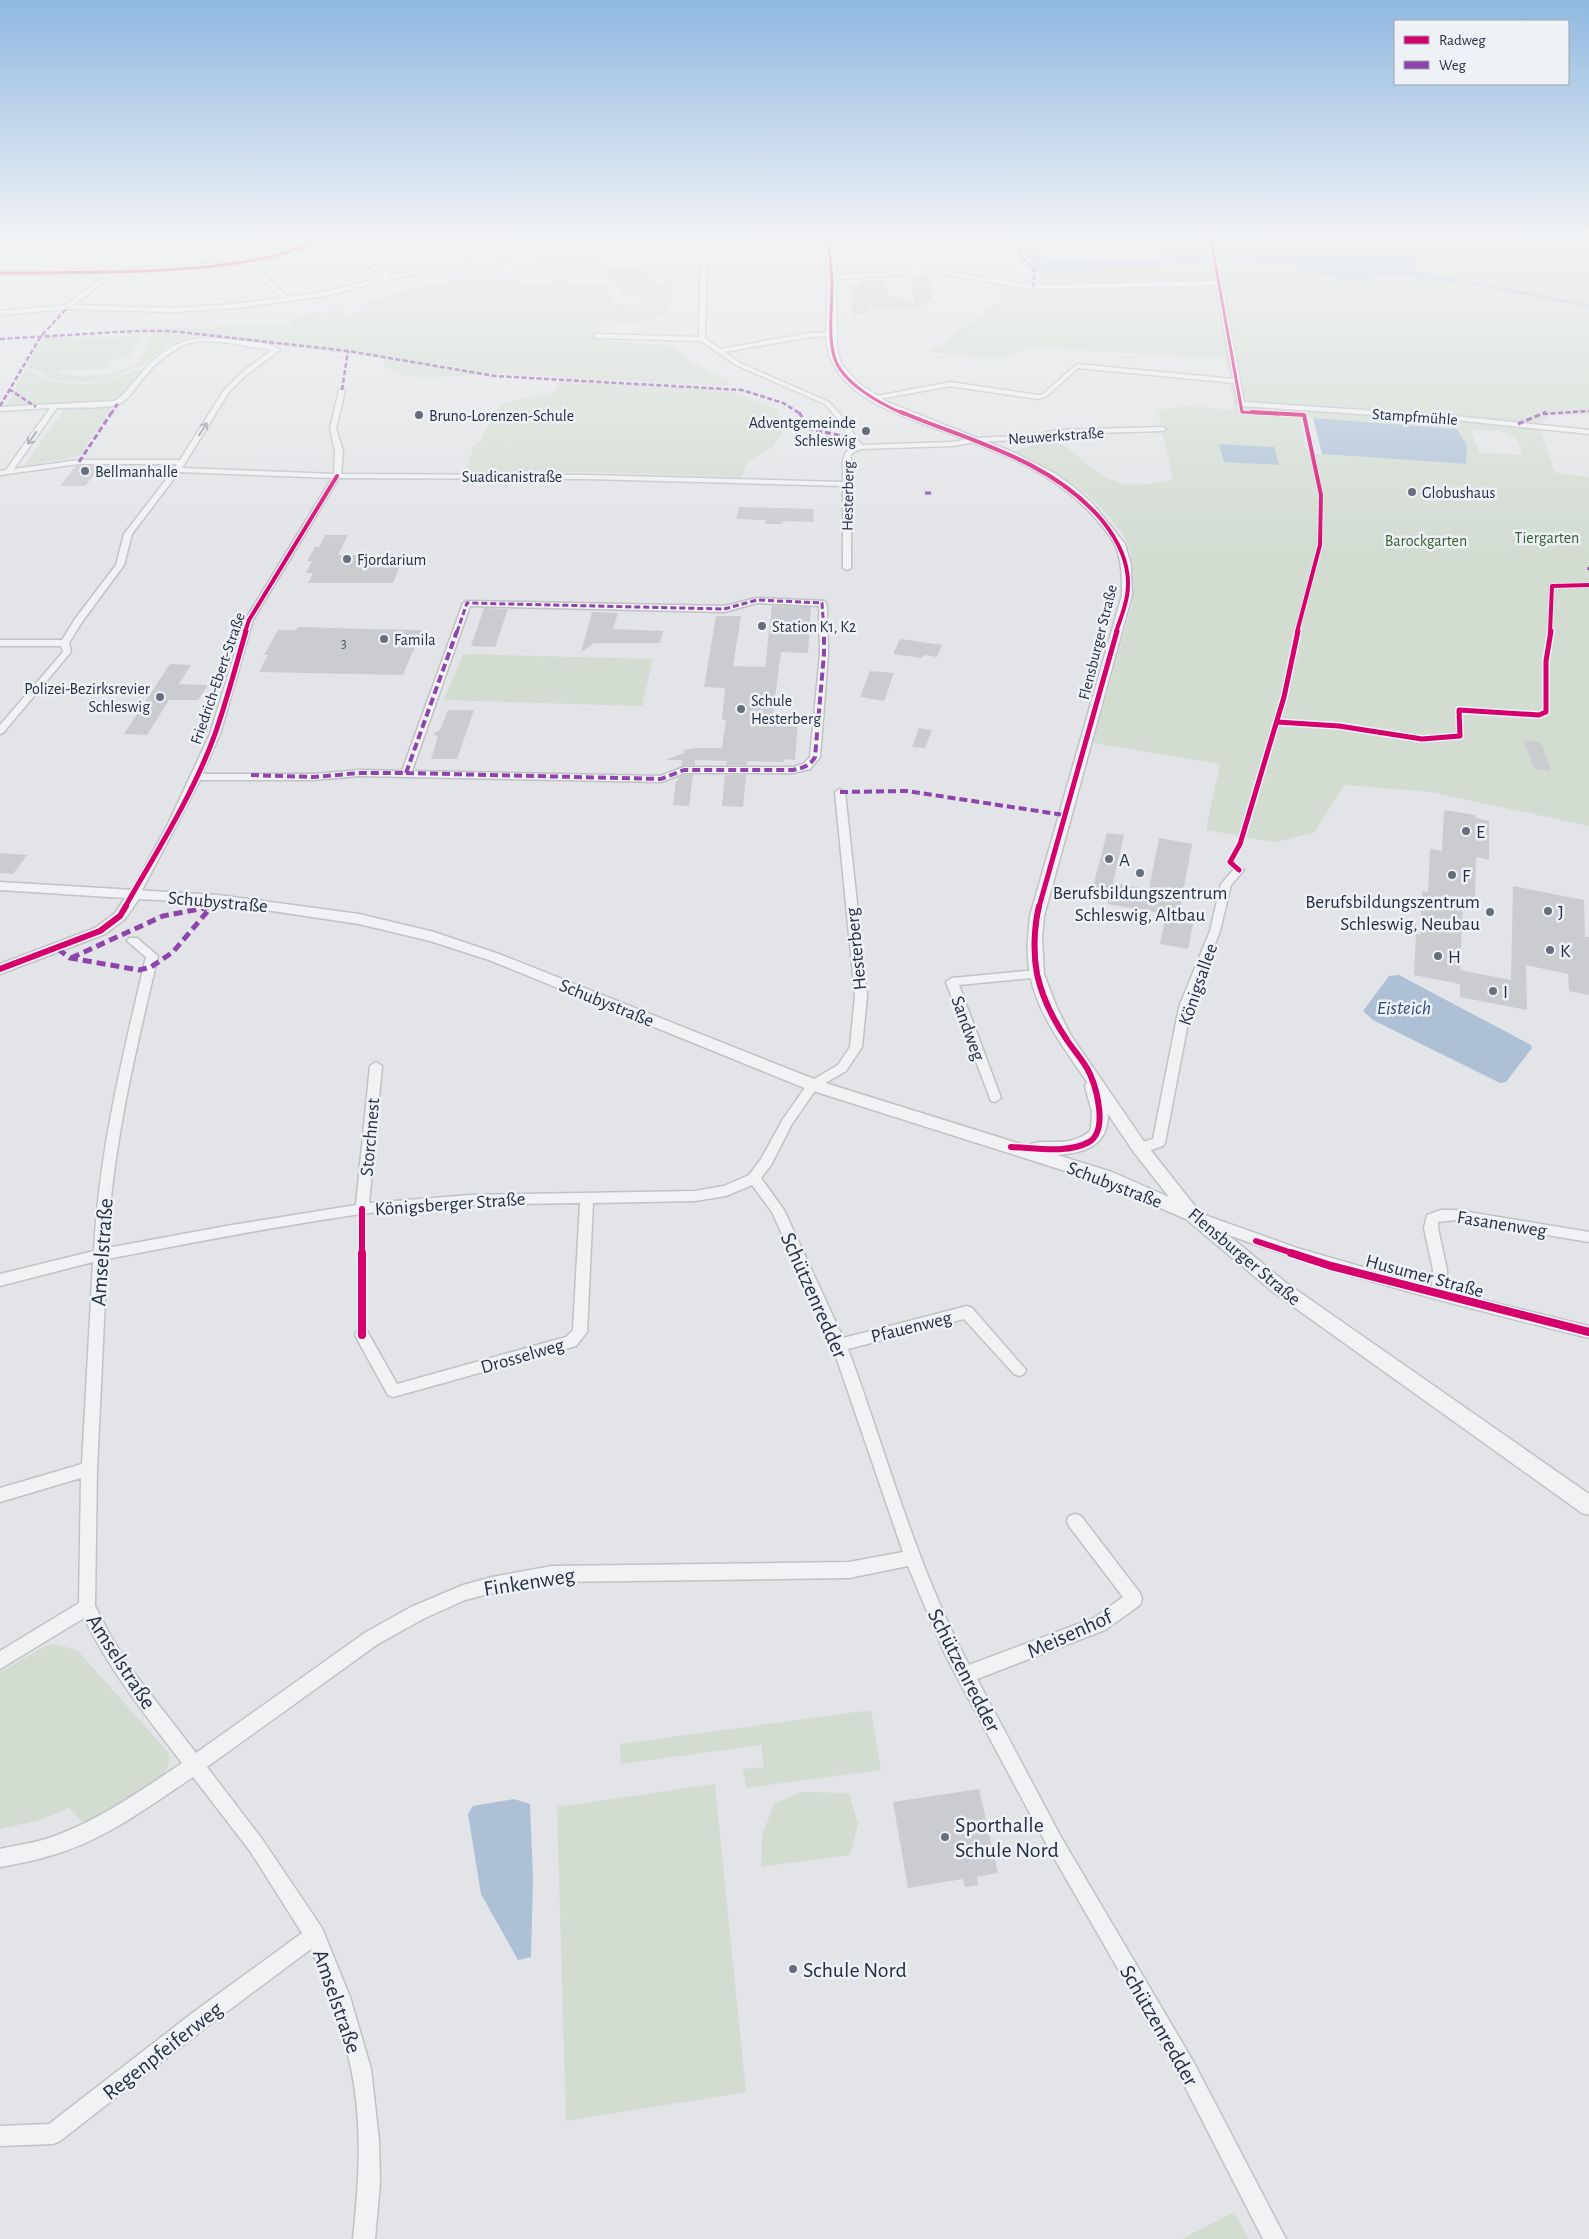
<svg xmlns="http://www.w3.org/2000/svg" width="1589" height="2239" font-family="'Alegreya Sans',sans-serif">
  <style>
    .green { fill: #d2dcd1; fill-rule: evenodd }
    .water { fill: #adc0d6 }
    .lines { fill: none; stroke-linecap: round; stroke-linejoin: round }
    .stream { stroke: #adc0d6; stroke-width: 2.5 }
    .building { fill: #caccd0 }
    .minor-casing { stroke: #c0c2c5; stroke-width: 3 }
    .tertiary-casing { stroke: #c0c2c5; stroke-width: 3 }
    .minor { fill: #f1f2f3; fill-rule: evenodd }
    .tertiary { fill: #f1f2f3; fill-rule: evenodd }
    .quiet-far3 { stroke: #8e44ad; stroke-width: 2.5; stroke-dasharray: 5 2.5; stroke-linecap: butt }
    .quiet-far2 { stroke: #8e44ad; stroke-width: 3; stroke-dasharray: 6 3; stroke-linecap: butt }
    .quiet-far1 { stroke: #8e44ad; stroke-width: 4; stroke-dasharray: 8 4; stroke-linecap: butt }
    .quiet { stroke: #8e44ad; stroke-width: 5; stroke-dasharray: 9 5; stroke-linecap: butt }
    .cycleway-far4-casing { stroke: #eef2f7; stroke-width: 4.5 }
    .cycleway-far3-casing { stroke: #eef2f7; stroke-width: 5.5 }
    .cycleway-far2-casing { stroke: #eef2f7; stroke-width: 8 }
    .cycleway-far1-casing { stroke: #eef2f7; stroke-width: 9 }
    .cycleway-casing { stroke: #eef2f7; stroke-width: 11 }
    .cycleway-far4 { stroke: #d6006c; stroke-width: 3 }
    .cycleway-far3 { stroke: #d6006c; stroke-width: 4 }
    .cycleway-far2 { stroke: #d6006c; stroke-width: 5 }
    .cycleway-far1 { stroke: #d6006c; stroke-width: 6 }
    .cycleway { stroke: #d6006c; stroke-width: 8 }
    .oneway { stroke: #8c919b }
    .poi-dot { fill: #686f7c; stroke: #eef2f7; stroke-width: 2 }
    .labels { text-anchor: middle; stroke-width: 5; stroke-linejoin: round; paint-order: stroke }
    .far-number-label { font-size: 14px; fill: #505867 }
    .far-poi-label { font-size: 16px; fill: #263043; stroke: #eef2f7; text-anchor: start }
    .far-street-label { font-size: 16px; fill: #263043; stroke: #eef2f7 }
    .far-park-label { font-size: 16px; fill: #396032; stroke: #eef2f7 }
    .poi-label { font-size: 19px; fill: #263043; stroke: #eef2f7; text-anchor: start }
    .street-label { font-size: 19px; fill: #263043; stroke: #eef2f7 }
    .water-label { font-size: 20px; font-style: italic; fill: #2b4d7b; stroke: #eef2f7 }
    .near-street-label { font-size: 22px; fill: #263043; stroke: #eef2f7 }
    .near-poi-label { font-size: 22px; fill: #263043; stroke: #eef2f7; text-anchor: start }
  </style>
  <rect width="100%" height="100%" fill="#e2e4e7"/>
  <path class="green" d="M1030,240H1040L1046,253L1053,259L1078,262L1099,259L1113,253L1161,249L1152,240H1358L1359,242L1345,245H1298L1254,249L1219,255L1139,259L1132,261L1068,262L1046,260Z
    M1520,240H1589V414L1551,415L1538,424L1555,473L1589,477V826L1430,792L1344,785L1314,833L1274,842L1206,830L1220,764L1093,743L1132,605L1134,574L1130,551L1124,535L1097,503L1076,486L1016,451C1026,448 1040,440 1050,440C1062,441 1071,451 1080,458C1113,487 1131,489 1173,480L1158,413C1176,401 1213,409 1234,410L1226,359L1030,347L1002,359L930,352L1001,300L997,283L1038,285V272L1209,262L1212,258L1234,263L1292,265L1302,272L1346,279L1402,276L1457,284L1454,279L1417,272L1412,264L1457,247L1505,246L1519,242ZM1300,414L1313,418L1457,429L1466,464L1316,454L1306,448ZM1470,430L1501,431L1516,438L1523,455L1480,453Z
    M590,251L604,265L595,269L553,274L534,259Z
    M487,277L532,285L558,282L608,285V294L617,305L645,302L647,296L641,285L674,281L668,314L637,323L599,321V340L676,346C689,364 709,372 730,380L726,386C648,383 571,377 494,374C459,373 417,386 386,368L383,358L195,335L171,343L143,365L103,381L72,383L50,378L39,371L25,366L44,337H62L61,339L141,336L129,358L111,359L105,369L56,371C73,381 120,375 136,364C143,359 148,343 153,334L127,335L130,329L291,325L292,316L340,310L344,315L370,310L367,302L419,286Z
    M148,366L114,401L6,406L26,368C35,372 42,378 51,380C85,391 116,379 148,366Z
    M560,381L721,389L743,395L776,409L785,429L773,447L748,461L742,477L595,472L467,473L473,447L480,441L500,404L554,392Z
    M112,407L80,456L24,466L63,411L74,408Z
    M463,654L653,659L642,706L444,700Z
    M54,1644L77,1650L169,1753C169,1760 169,1766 165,1772C155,1784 96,1824 82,1821L69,1808L40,1820L0,1829V1672L45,1646Z
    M871,1710L881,1770L746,1788L743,1769L764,1767L761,1745L621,1764L620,1744Z
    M715,1784L746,2092L566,2121L557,1807Z
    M801,1792L849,1793L858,1824L850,1855L761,1867L762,1836L774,1804Z
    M1234,2212L1249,2239H1182Z"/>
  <path class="water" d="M1013,240H1030L1046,260L1068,262L1132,261L1139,259L1219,255L1298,245H1345L1358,242V240H1520L1519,242L1505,246L1457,247L1412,264L1418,272L1454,279L1458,284L1402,276L1346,279L1302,272L1292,265L1234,263L1212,258L1209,262L1193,265L1043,273L1038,272Z
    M1313,418L1457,429L1467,446L1466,464L1322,454Z
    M1219,444L1274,447L1279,465L1224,462Z
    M1399,975L1531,1045L1532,1048L1506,1082L1500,1083L1373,1020L1363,1011L1389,976Z
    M514,1799L530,1804L533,1880L531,1957L518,1960L481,1894L468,1814L473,1806Z"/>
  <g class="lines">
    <path class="stream" d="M1454,279L1589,306"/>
  </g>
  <path class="building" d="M637,266L654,283L636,285L644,293L626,296L602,270Z
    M928,275L932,299L920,305L923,308H872L862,315L852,314L851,285H860V280H885L887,293L914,303L911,278Z
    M76,466H101L85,486H60Z
    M739,507L814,509L813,522L783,521L782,524H765L766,520L736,519Z
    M325,535H348L338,555L390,556L386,565H400L393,583H308L313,573H306L312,561H307L315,547H319Z
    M772,606L811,607L808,653L781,652L772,721H798L795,760L784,759V762L747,761V765H726L727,761L695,760V765L681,766L682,760H666L684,753V750L697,748H722L726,720H722L725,688L704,687L716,616H741L733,666L765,667Z
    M484,608L508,609L495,647L471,646Z
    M592,612L618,613L613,629L663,631L660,643H594L581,652Z
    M298,627L366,629L422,630L403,675L259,672L268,655H264L278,630H296Z
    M900,639L942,645L937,657L924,655L922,658L893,654Z
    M170,664L191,665L179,684L208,685L198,700H169L147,735L124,734Z
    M870,671L894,673L884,701L860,697Z
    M448,710H474L457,759H431L438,737L433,734L440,730Z
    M919,728L932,730L925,748L912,747Z
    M1524,741L1541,742L1551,771L1534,769Z
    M685,775H693L689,806L673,805L676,781H678L679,777Z
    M725,775H746L743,807L722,806Z
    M1444,810L1476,815V818L1489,821V860L1476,857L1475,901L1463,899L1460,970L1511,980L1513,886L1584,900L1585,937H1589V995L1569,991L1568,974L1526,965L1527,1010L1460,997V984L1414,975L1416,934L1420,935L1422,891L1428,892L1430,849L1442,851Z
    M1107,833L1124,835L1113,883L1149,889L1159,838L1192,844L1178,921L1193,924L1188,949L1160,944L1166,914L1108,904V901L1090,898Z
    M0,853L27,855L13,874L0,873Z
    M979,1789L998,1873L977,1877L978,1885L965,1887L963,1879L908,1888L893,1802Z"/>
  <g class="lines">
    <g class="minor-casing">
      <path id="minor" d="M45,240H57L0,249V245Z
        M402,240H412L373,247L357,254L358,256L391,275L487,261L476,240H480L492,260L643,240H655L424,273L390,279L325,296L235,308L173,312L68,309L0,315V311L66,305L115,268L126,263L196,259L207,256L220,245L222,248L211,258L196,263L129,266L119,270L74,305L173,308L235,304L282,298L247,263L249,260L288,297L325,292L385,277L353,258L351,253L370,245Z
        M757,240H769L721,247L709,254L706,276L705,338L720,349L810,333H835L833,336L810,337L725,352L740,363L829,402L848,423L855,437L862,445L953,442L975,438L1036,435L1058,430L1163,427L1166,429L1163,431L1058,434L1036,439L975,442L953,446L861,449L854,452L851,455V568L847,570L843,568V486L589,479L339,478L253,620L220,734L202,774H314L359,770L402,771L463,603L467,601L724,606L757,598L825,601L827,606L828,654L820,757L810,769L793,773H685L661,782L359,776L314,780H200L140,894L135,897L131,896L130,894L168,824L210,734L245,620L332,478L179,472L132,534L124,565L82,622L69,643L71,652L3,733L0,734V725L63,652L61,646H0V640H62L75,619L116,565L124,534L172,472L109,473L105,471L111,464H79L0,475V471L6,470L50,408L0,411V407L114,401C124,396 130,386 138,377C169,340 189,334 236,340C249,342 269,342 280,350L246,375L229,392L182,468L334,474L335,451L330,429L339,390L342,388L345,390L336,429L343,451L341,474L589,475L843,482C843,467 839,452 855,446L848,438L843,425L825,404L736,365L701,341L597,338L594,336L597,334L699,337L700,276L704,253L718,245ZM199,341L223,342L272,350L241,373L224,390L180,460H79L14,469L57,408C72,407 106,409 119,404C128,400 134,390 140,382C155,363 174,345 199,341ZM118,464H177L175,468L115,469ZM757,603L819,606L820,654L810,757L803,764L793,767H684L660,776L412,771L470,606L724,612Z
        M1208,240H1214L1244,402L1464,417L1589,430V434L1464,421L1241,406L1238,404L1234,383L1078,368L1047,396L1038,399L950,386L874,400L872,399V397L950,382L1038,395L1043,394L1077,364L1233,379L1216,285L1048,289L1025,288L934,273L832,279L830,276L916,270L892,253H829L826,251L829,249H893L922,270L934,269L1025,284L1048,285L1216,281Z
        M840,789L845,792L867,996L862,1047L846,1071L817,1088L792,1124L771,1165L761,1178L784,1210L843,1338L967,1306L972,1308L1026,1370L1024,1374L1019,1376L1014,1374L964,1319L848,1349C887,1454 916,1566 969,1665L1094,1618L1123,1597L1069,1526L1067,1521L1069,1516L1075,1514L1081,1516L1140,1593L1142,1599L1140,1605L1105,1630L977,1679L1061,1837L1193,2061L1286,2239H1263L1179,2075L1049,1849L959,1681L943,1650L908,1566L849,1578L552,1582L492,1593L465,1600L423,1619L378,1644L207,1767L262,1839L322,1928L350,1997L371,2069L379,2140L380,2183L375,2239H353C359,2183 363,2125 351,2068C342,2028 327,1988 311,1949L209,2025L60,2141L53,2144L0,2146V2126L49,2124L195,2011L302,1933L250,1851L193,1777C148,1807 102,1842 49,1856C33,1861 16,1864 0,1867V1849C17,1845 36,1843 52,1837C100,1820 140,1791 182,1763C146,1716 111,1672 84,1618L0,1669V1651L79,1603L81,1478L0,1502V1488L82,1464L93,1262L0,1286V1274L94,1251C99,1151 123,1054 146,957L127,941L129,938H137L158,956C135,1053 112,1148 107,1248L232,1225L356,1205L370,1066L376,1062L382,1066L369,1203L471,1195L695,1191L724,1186L749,1175L761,1159L783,1119L809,1082L838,1065L850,1047L855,996L835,792ZM752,1185L772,1212L832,1345L903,1552L849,1562L552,1566L492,1577L463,1585L411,1607L366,1632L196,1753L131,1669L110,1635L95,1606L97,1469L107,1259C191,1243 276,1226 361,1214C433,1204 507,1204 580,1203L573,1330L566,1337L397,1384L367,1331L362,1329L357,1331L355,1335L357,1339L388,1395L393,1397L576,1346L587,1332L593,1203L695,1201L726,1196Z
        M1239,867L1244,870L1231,885L1220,931L1191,1007L1165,1143L1163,1146C1155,1149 1143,1153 1135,1150L1133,1147L1135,1144L1153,1139L1179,1007L1210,931L1221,884L1235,868Z
        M1037,970L1041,971L1043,974L1041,977L959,985L1001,1098L995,1102L991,1101L946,982L952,978Z
        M1441,1210H1456L1589,1232V1242L1456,1220L1438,1222V1228L1447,1270L1446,1291L1589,1326V1338C1455,1305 1323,1272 1194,1222L1192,1218L1194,1214L1199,1213L1297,1248L1432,1287L1433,1270L1424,1228L1427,1215Z"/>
    </g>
    <g class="tertiary-casing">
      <path id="tertiary" d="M317,240H327L270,260L224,267L113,274L0,275V271L113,270L224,263L266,256Z
        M825,240H833L836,277L837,347L841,364L850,374L861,385L887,402L1013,452L1056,474L1075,488L1093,504L1125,544L1131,565L1132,595L1044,916L1042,938L1044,974L1057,1008L1070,1034L1145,1143L1198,1210L1285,1282L1589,1494V1515L1582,1513L1273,1292L1186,1219L1100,1182L807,1089L489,960L430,941L359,924L218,903L139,899L125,919L105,934L0,974V964L95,928L115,913L125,898L0,890V882L218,895L359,914L434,932L499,954L819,1081L1027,1146C1042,1136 1066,1150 1089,1132L1091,1128L1092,1112L1085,1086L1087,1082C1065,1049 1037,1014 1030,974C1026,955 1028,935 1030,916L1122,595C1122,579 1122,562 1116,547C1111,536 1103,527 1096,519C1055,471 994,450 937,429C901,416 852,400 833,364C821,343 829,302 828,278C828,265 826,253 825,240ZM1108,1114L1133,1151L1169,1197L1112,1172L1057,1155C1085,1153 1108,1146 1108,1114Z"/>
    </g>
    <use href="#minor" class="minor"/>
    <use href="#tertiary" class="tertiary"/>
    <path class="quiet-far3" d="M1008,240L1035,272L1033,287
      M0,244L37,240
      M0,339L135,331H171L348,351L495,376L742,390L783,403L801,414
      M9,389L36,407
      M342,390L348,351
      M0,406L41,336L68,307
      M111,414L117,405L115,403
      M1543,414L1589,411"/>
    <path class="quiet-far2" d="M799,412L809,429L852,438
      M1518,424L1546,412
      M79,462L112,412
      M925,493H932
      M1589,567V570
      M457,632L467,603L724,609L757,600L822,603L824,632"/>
    <path class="quiet-far1" d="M406,773L661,779L684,770H793C803,768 810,766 815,757L824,654V631
      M406,773L457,631
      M251,775L314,777L359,773H406
      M840,792L907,791L1064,815
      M208,907H210
      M210,907L218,899"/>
    <path class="quiet" d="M58,949L70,958L139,970L151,967L173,952L212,906
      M71,958L163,916L210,907"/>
    <g class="cycleway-far4-casing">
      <path id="cycleway-far4" d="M829,240C829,256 832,271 832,286C832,309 828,334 834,356C841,383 881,404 904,414
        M1211,240L1242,412L1278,414
        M0,273C85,272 181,275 265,258C285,254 304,246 323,240"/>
    </g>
    <g class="cycleway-far3-casing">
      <path id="cycleway-far3" d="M901,412C972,442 1049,459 1101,519C1119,541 1132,566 1127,596C1125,608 1120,620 1116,632
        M1252,412L1304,415L1321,495L1320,545L1297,632
        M245,632L249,620L337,476
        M1550,632L1552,586L1589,585"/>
    </g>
    <g class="cycleway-far2-casing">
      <path id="cycleway-far2" d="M1277,722L1339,726L1422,739L1460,736L1459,710L1539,715L1546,712V661L1551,631
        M1239,870L1230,862L1240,844L1284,697L1298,631
        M125,907C157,851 193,795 215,734C227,700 236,665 246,631
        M1039,907L1117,631"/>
    </g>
    <g class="cycleway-far1-casing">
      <path id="cycleway-far1" d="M0,969L100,931L120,916L126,906
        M1011,1147C1036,1148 1067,1154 1089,1142C1108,1131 1097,1090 1090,1074C1085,1062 1074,1051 1067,1040C1054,1021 1042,997 1037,974C1033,953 1034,927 1039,906
        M362,1209V1254
        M1256,1241L1295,1254"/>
    </g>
    <g class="cycleway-casing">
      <path id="cycleway" d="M362,1253V1335
        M1291,1253L1331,1266L1589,1332"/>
    </g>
    <use href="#cycleway-far4" class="cycleway-far4"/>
    <use href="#cycleway-far3" class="cycleway-far3"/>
    <use href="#cycleway-far2" class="cycleway-far2"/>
    <use href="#cycleway-far1" class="cycleway-far1"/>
    <use href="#cycleway" class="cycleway"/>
  </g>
  <defs><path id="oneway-shaft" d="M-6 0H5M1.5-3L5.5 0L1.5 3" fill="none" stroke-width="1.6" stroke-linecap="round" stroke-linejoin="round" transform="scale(1.25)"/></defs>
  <g class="oneway">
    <use href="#oneway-shaft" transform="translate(203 429) rotate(-58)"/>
    <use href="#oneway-shaft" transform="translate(32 438) rotate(125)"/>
  </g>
  <linearGradient id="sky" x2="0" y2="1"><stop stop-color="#90b9e1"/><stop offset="0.43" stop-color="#f2f3f4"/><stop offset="1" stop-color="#f2f3f4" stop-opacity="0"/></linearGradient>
  <rect width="1589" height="553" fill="url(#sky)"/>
  <g class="poi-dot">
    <circle cx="419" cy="415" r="5"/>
    <circle cx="866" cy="431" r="5"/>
    <circle cx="85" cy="471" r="5"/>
    <circle cx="1412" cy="492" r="5"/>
    <circle cx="347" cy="559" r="5"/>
    <circle cx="762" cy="626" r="5"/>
    <circle cx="384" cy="639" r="5"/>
    <circle cx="160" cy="697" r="5"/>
    <circle cx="741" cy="709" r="5"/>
    <circle cx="1466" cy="831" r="5"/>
    <circle cx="1109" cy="859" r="5"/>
    <circle cx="1140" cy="873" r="5"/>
    <circle cx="1452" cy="875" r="5"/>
    <circle cx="1548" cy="911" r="5"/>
    <circle cx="1490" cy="912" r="5"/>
    <circle cx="1550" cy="950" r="5"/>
    <circle cx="1438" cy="956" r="5"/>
    <circle cx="1493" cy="991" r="5"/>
    <circle cx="945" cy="1837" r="5"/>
    <circle cx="793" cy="1969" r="5"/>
  </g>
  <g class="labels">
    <g class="far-number-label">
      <text x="344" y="648">3</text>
    </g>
    <g class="far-poi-label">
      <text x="429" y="421">Bruno-Lorenzen-Schule</text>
      <text x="856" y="428" text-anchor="end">Adventgemeinde<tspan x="856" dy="18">Schleswig</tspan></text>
      <text x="95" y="477">Bellmanhalle</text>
      <text x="1422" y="498">Globushaus</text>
      <text x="357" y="565">Fjordarium</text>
      <text x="772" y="632">Station K1, K2</text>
      <text x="394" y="645">Famila</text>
      <text x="150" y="694" text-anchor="end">Polizei-Bezirksrevier<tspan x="150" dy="18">Schleswig</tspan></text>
      <text x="751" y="706">Schule<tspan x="751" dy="18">Hesterberg</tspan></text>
    </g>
    <g class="far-street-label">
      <text transform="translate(1415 416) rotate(4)" y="6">Stampfmühle</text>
      <text transform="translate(1056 435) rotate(-4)" y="6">Neuwerkstraße</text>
      <text x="512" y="482">Suadicanistraße</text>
      <text transform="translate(847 496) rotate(-89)" y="6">Hesterberg</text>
      <text transform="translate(1097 642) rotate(-76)" y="6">Flensburger Straße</text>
      <text transform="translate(217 678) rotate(-71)" y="6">Friedrich-Ebert-Straße</text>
    </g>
    <g class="far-park-label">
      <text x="1547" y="543">Tiergarten</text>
      <text x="1426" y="546">Barockgarten</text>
    </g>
    <g class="poi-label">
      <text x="1476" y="838">E</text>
      <text x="1119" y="866">A</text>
      <text x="1462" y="882">F</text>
      <text x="1140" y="899" text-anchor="middle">Berufsbildungszentrum<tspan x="1140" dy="22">Schleswig, Altbau</tspan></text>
      <text x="1480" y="908" text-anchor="end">Berufsbildungszentrum<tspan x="1480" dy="22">Schleswig, Neubau</tspan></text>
      <text x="1558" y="918">J</text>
      <text x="1560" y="957">K</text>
      <text x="1448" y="963">H</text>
      <text x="1503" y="998">I</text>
    </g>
    <g class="street-label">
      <text transform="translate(218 901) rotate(5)" y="7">Schubystraße</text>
      <text transform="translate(855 949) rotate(-96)" y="7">Hesterberg</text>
      <text transform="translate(1197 984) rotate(-71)" y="7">Königsallee</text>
      <text transform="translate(607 1002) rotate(22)" y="7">Schubystraße</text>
      <text transform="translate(969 1028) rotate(70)" y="7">Sandweg</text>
      <text transform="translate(369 1137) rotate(-85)" y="7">Storchnest</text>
      <text transform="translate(1115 1184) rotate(21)" y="7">Schubystraße</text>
      <text transform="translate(450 1203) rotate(-4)" y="7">Königsberger Straße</text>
      <text transform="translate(1502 1223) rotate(9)" y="7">Fasanenweg</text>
      <text transform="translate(1245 1256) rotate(40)" y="7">Flensburger Straße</text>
      <text transform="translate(1425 1275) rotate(15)" y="7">Husumer Straße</text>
      <text transform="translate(911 1326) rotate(-14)" y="7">Pfauenweg</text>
      <text transform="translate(522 1355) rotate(-16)" y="7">Drosselweg</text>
    </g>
    <g class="water-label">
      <text x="1404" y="1014">Eisteich</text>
    </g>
    <g class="near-street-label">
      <text transform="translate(101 1252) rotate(-86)" y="8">Amselstraße</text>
      <text transform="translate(815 1295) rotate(66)" y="8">Schützenredder</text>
      <text transform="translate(529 1581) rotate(-9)" y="8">Finkenweg</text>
      <text transform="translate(1069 1633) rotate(-24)" y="8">Meisenhof</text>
      <text transform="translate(122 1661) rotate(57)" y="8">Amselstraße</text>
      <text transform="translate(965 1670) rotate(63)" y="8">Schützenredder</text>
      <text transform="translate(338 2001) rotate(71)" y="8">Amselstraße</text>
      <text transform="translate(1160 2025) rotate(60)" y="8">Schützenredder</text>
      <text transform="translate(162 2050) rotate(-38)" y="8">Regenpfeiferweg</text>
    </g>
    <g class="near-poi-label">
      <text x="955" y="1832">Sporthalle<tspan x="955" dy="25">Schule Nord</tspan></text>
      <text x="803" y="1977">Schule Nord</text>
    </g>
  </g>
  <rect x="1394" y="20" width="175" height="65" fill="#eef2f7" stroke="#9ea4af"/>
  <rect x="1404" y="36" width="25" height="8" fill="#d6006c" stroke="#9ea4af"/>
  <text x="1439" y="45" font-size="15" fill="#263043">Radweg</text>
  <rect x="1404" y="61" width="25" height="8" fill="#8e44ad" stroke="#9ea4af"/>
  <text x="1439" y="70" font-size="15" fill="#263043">Weg</text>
</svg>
